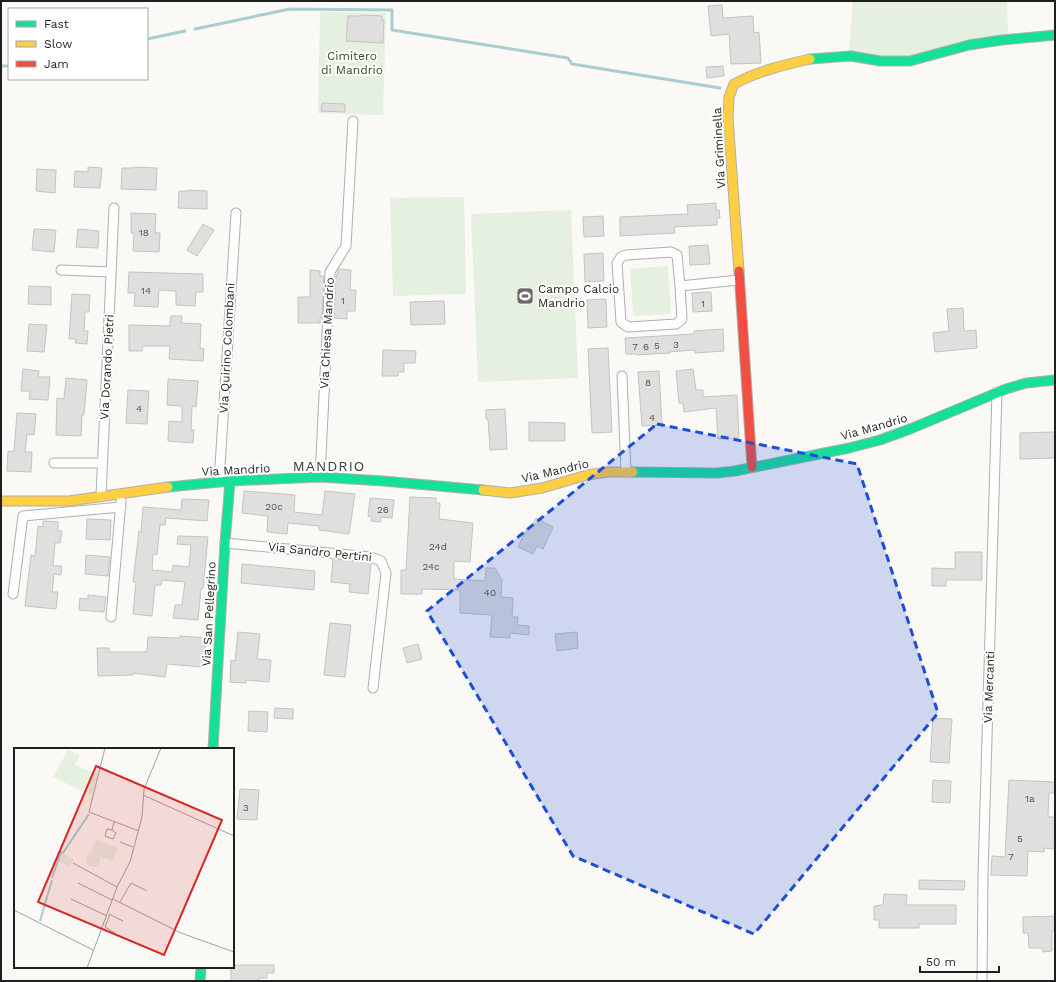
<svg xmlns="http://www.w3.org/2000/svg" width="1056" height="982" font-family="'Work Sans',sans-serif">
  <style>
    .green { fill: #e6f0e1 }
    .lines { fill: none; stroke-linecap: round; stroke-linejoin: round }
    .stream { stroke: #a8ced1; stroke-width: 3 }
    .building { fill: #e0dfdd; stroke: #c5c3c2 }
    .street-casing { stroke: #b0afac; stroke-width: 11 }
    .fast-casing { stroke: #b0afac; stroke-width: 11 }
    .slow-casing { stroke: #b0afac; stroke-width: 11 }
    .jam-casing { stroke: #b0afac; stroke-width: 11 }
    .street { stroke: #fefefe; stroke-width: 9 }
    .fast { stroke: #16e098; stroke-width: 9 }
    .slow { stroke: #ffcf43; stroke-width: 9 }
    .jam { stroke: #f24e42; stroke-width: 9 }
    .marked { fill: #1d4ed8; fill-opacity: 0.2; stroke: #1d4ed8; stroke-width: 3; stroke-dasharray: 8 5; stroke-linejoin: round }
    .labels { text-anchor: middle; stroke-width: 4; stroke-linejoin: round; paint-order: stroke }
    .number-label { font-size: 10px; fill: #535250 }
    .park-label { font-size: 12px; fill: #2c511f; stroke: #fff }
    .street-label { font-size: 12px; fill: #201f1d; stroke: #fff }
    .poi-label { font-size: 12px; fill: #201f1d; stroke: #fff; text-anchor: start }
    .quarter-label { font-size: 14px; letter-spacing: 1px; fill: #3b3934; stroke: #fff }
    .inset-river { fill: none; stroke: #a8ced1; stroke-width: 2 }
    .inset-road { fill: none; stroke: #a3a29f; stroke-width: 1 }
    .view { fill: #d62828; fill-opacity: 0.15; stroke: #d62828; stroke-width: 2 }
    .inset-edge { fill: none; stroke: #201f1d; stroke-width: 2 }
  </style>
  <rect width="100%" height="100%" fill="#faf9f5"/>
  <path class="green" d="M853,1H1007L1008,38L900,57L848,59Z
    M320,12L386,13L383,115L318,113Z
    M464,197L466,294L393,296L390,198Z
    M571,210L578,378L478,382L471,214Z
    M668,266L671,314L633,316L630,269Z"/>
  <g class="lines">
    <path class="stream" d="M195,29L290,9L392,10V30L568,58L572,64L720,88
      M147,39L185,31
      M1,66H9"/>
  </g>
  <path class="building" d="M722,5L723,18L753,16L754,33L759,32L761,63L731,64L729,34L711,36L708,6Z
    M361,15L382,16V21L384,20L383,43L346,41L348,16H361Z
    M723,66L724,76L707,78L706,67Z
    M322,103L345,104V112L321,111Z
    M88,167L102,168L100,188L74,187L75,171L88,172Z
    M133,167L157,168L156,190L121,189L122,168H133Z
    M37,169L56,170L55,193L36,191Z
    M188,190L207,191V209L178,208L179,191H188Z
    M716,203V210H719L720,218H717V225L674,227L675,233L620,236V217L688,214L687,205Z
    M131,213L156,214L155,233H160L159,252L133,251L134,233H131Z
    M603,216L604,236L584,237L583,217Z
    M203,224L214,230L197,256L187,250Z
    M34,229L56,230L54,252L32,250Z
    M78,229L99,231L98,248L76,247Z
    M708,245L710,264L690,265L689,246Z
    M603,253L604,281L585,282L584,254Z
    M339,269L351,270L350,290H356L355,311H347V319L334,318L336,277Z
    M310,270L320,271V276H324L322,318H320V323H298V297H310Z
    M129,272L203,274V292H196L195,306L176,305V291L159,290L158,307L134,306L135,293H128Z
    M29,286L51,287V305L28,304Z
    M711,292L712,311L693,312L692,293Z
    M72,294L90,295L89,312H85L84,331H88L87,344L75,343L76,339H69Z
    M606,299L607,327L588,328L587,300Z
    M444,301L445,324L411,325L410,302Z
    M963,308L964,331L976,330L977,348L935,352L933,333L949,331L947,309Z
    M171,316H182L181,323L201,324L200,348L204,349L203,361L169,359L170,346H143L142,351H129V325L170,326Z
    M29,324L47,325L44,352L27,351Z
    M723,329L724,351L695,353V350L669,352L670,353L637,355L636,354H626L625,338L694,334V331Z
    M608,348L612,432L592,433L588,349Z
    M383,350L416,351L415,363H404V372H398V376H382Z
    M23,369L39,371L38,377H50L48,400L29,399L30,391H21Z
    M693,369L696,390H703V397L737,395L739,438L718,439L716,408L684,412L683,403H679L676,371Z
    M659,371L662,425L642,426L638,372Z
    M66,378L87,380L84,415H82L81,436L56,435L57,398L64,399Z
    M168,379L198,381L196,407L192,406L191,430H194L193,443L168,441L169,421L182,422V406L167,405Z
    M128,390L149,391L147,424L126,423Z
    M505,409L507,449L490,450L488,419H486V410Z
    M17,413L36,414L34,435L27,434L25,452H32L31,472L7,471L8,451L14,452Z
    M529,422L565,423V441H529Z
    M1055,432V458L1020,459V433Z
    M244,491L295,495L294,512L322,515L325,491L355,494L349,534L319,530V526L288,523L287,534L267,532L268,516L242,513Z
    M410,497L436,498V503H440L439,519L473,523L470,562L454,561V579L485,581L486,568H495L502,580L501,597L513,598L512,617H518L517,625L529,626V635L510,633V638L490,637L492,615L460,613V590L422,589V594H401V570H406Z
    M370,498L394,500L392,518L381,517V522L371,521L372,517L368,516Z
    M182,499L209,500L207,521L166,518L165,525H160L157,555L153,554L152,570L172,572L173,565L189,567L191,545L177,544L178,536L208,537L203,589L201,588L198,620L173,618L175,605H182L185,582L162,580L161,585H155L152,616L133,614L136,582H133L139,531L141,532L143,507L181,510Z
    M536,518L553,527L543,549L537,546L533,554L518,547L527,528L530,530Z
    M87,519L111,520L110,540L86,539Z
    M43,521L58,522V531H62L60,543H55L53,566H62L61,575L54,574L52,592H58L56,609L25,606L31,555L35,556L38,526L43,527Z
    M955,552H982V580H946V586H932V568L955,569Z
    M86,555L110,557L108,576L85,574Z
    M333,559L371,563L368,594L349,592L350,584L331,582Z
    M242,564L315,571L314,590L241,583Z
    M88,595L106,597L104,612L79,610L80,598L88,599Z
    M330,623L351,625L345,677L324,675Z
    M238,632L260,634L257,659L271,660L269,682L246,680V683L230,682L231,660L235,661Z
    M577,632L578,648L557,651L555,634Z
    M180,636L206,638L203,667L167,664L165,677L133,673V675L98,676L97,648H109V652H147L148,637L180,638Z
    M418,644L422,659L407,663L403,648Z
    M275,708L293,709V719L274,718Z
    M249,711L268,712L267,732L248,731Z
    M933,718L952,719L949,763L930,762Z
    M933,780L951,781L950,803L932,802Z
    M1009,780L1055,782V793H1049L1048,817H1055V849L1044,848V852L1028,851L1027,876L991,875L992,856L1005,857Z
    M240,789L259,790L257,820L237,819Z
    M919,880L965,881L964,890L919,889Z
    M884,894L907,895L906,905H956V924H919V928H879V920H874V906L883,905Z
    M1055,916V931H1052V951L1043,952L1042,948H1029L1028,933H1023V917Z
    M233,965H274V973H267V978H259V981H231V967H233Z"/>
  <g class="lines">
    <g class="street-casing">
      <path id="street" d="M61,270L111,272
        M680,286L682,319L676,324L628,327L621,322L617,263L621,257L626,255L671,252L677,255L680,286L739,280
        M622,376L626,472
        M54,463H102
        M320,477L330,272L346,246L353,121
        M219,482L236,213
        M101,496L114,208
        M225,543L371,557L381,561L386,573L373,688
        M13,594L23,516L121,507
        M111,617L121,501
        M982,981L983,876L997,392"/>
    </g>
    <g class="fast-casing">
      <path id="fast" d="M810,59L851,56L880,61H910L969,45L1002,40L1055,35
        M633,472L717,473L735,471L849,448L880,440L910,429L1006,389L1026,383L1055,380
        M168,487L230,481L320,477L383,481L483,490
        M213,749L225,543L230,481
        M200,981L201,967"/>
    </g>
    <g class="slow-casing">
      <path id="slow" d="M739,271L728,118L729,97L734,84C758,71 784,65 810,59
        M483,490L510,493L542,488L587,475L608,472H633
        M1,501H69L168,487"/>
    </g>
    <g class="jam-casing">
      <path id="jam" d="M739,271L752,467"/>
    </g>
    <use href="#street" class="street"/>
    <use href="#fast" class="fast"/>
    <use href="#slow" class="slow"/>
    <use href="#jam" class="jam"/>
  </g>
  <path class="marked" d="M657,424L857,464L938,713L754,934L573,856L427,611Z"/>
  <defs>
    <g id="stadium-square" transform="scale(0.9)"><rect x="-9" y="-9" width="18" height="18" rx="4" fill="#6c6b69" stroke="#fff"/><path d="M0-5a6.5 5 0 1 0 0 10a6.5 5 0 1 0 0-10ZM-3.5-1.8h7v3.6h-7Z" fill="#fff"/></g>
  </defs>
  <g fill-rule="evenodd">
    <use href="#stadium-square" x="525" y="296"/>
  </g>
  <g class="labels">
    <g class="number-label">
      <text x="144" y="236">18</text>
      <text x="146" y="294">14</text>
      <text x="343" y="304">1</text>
      <text x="703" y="307">1</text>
      <text x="676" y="348">3</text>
      <text x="657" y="349">5</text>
      <text x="635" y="350">7</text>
      <text x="646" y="350">6</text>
      <text x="648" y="386">8</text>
      <text x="139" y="412">4</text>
      <text x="652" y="421">4</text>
      <text x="274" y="510">20c</text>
      <text x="383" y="513">26</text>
      <text x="438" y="550">24d</text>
      <text x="431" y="570">24c</text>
      <text x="490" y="596">40</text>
      <text x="1030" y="802">1a</text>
      <text x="246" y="811">3</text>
      <text x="1020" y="842">5</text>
      <text x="1011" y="860">7</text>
    </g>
    <g class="park-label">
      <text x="352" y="60">Cimitero<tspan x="352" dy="14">di Mandrio</tspan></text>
    </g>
    <g class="street-label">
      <text transform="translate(719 148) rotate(-93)" y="4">Via Griminella</text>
      <text transform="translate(327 333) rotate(-87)" y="4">Via Chiesa Mandrio</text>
      <text transform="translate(227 348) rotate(-87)" y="4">Via Quirino Colombani</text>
      <text transform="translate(107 367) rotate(-87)" y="4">Via Dorando Pietri</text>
      <text transform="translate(874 427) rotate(-16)" y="4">Via Mandrio</text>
      <text transform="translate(236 470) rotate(-3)" y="4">Via Mandrio</text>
      <text transform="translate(555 471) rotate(-13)" y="4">Via Mandrio</text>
      <text transform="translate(320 552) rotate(6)" y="4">Via Sandro Pertini</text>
      <text transform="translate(209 614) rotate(-87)" y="4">Via San Pellegrino</text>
      <text transform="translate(989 687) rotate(-88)" y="4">Via Mercanti</text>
    </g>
    <g class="poi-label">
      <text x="538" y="293">Campo Calcio<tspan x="538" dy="14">Mandrio</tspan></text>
    </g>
    <g class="quarter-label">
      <text x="329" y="471">MANDRIO</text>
    </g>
  </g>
  <g transform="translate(14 748)">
    <rect width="220" height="220" fill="#faf9f5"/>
    <path d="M54,2L66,7L61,17L84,26L78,48L39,29ZM82,92L104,100L99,113L77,105ZM47,105L60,111L56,119L43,113ZM72 112a7 7 0 1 1 14 0a7 7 0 1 1-14 0Z" fill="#e6f0e1"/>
    <path class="inset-river" d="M38,130L47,104L49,105L75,66M26,173L38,132"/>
    <path class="inset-road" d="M91,0L75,64L125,83M129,47L220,88M98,82L102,85L99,91L91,88L93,81L98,82L100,74M106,94L119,99M59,115L103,139M64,135L98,152M57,151L93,168M99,151L167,185L220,204M106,154L117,135L133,143M0,162L79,202M95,166L109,173M96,166L91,179L101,185M73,220L103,139L116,114L128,69L130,41L147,0"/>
    <path class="view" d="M82,18L208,72L150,207L24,154Z"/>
    <rect width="220" height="220" class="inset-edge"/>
  </g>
  <rect width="1056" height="982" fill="none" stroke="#201f1d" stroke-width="4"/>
  <rect x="8" y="8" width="140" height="72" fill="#ffffff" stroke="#a6a5a5"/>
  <rect x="16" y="21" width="20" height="6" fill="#16e098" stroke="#a6a5a5"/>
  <text x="44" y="28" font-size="12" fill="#201f1d">Fast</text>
  <rect x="16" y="41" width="20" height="6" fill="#ffcf43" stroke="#a6a5a5"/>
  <text x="44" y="48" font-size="12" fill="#201f1d">Slow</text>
  <rect x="16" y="61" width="20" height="6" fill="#f24e42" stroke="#a6a5a5"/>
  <text x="44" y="68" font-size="12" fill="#201f1d">Jam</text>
  <path d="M920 966v6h79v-6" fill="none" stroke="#201f1d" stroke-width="2"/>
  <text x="926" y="966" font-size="12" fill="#201f1d" stroke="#ffffff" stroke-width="3" paint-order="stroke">50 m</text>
</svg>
